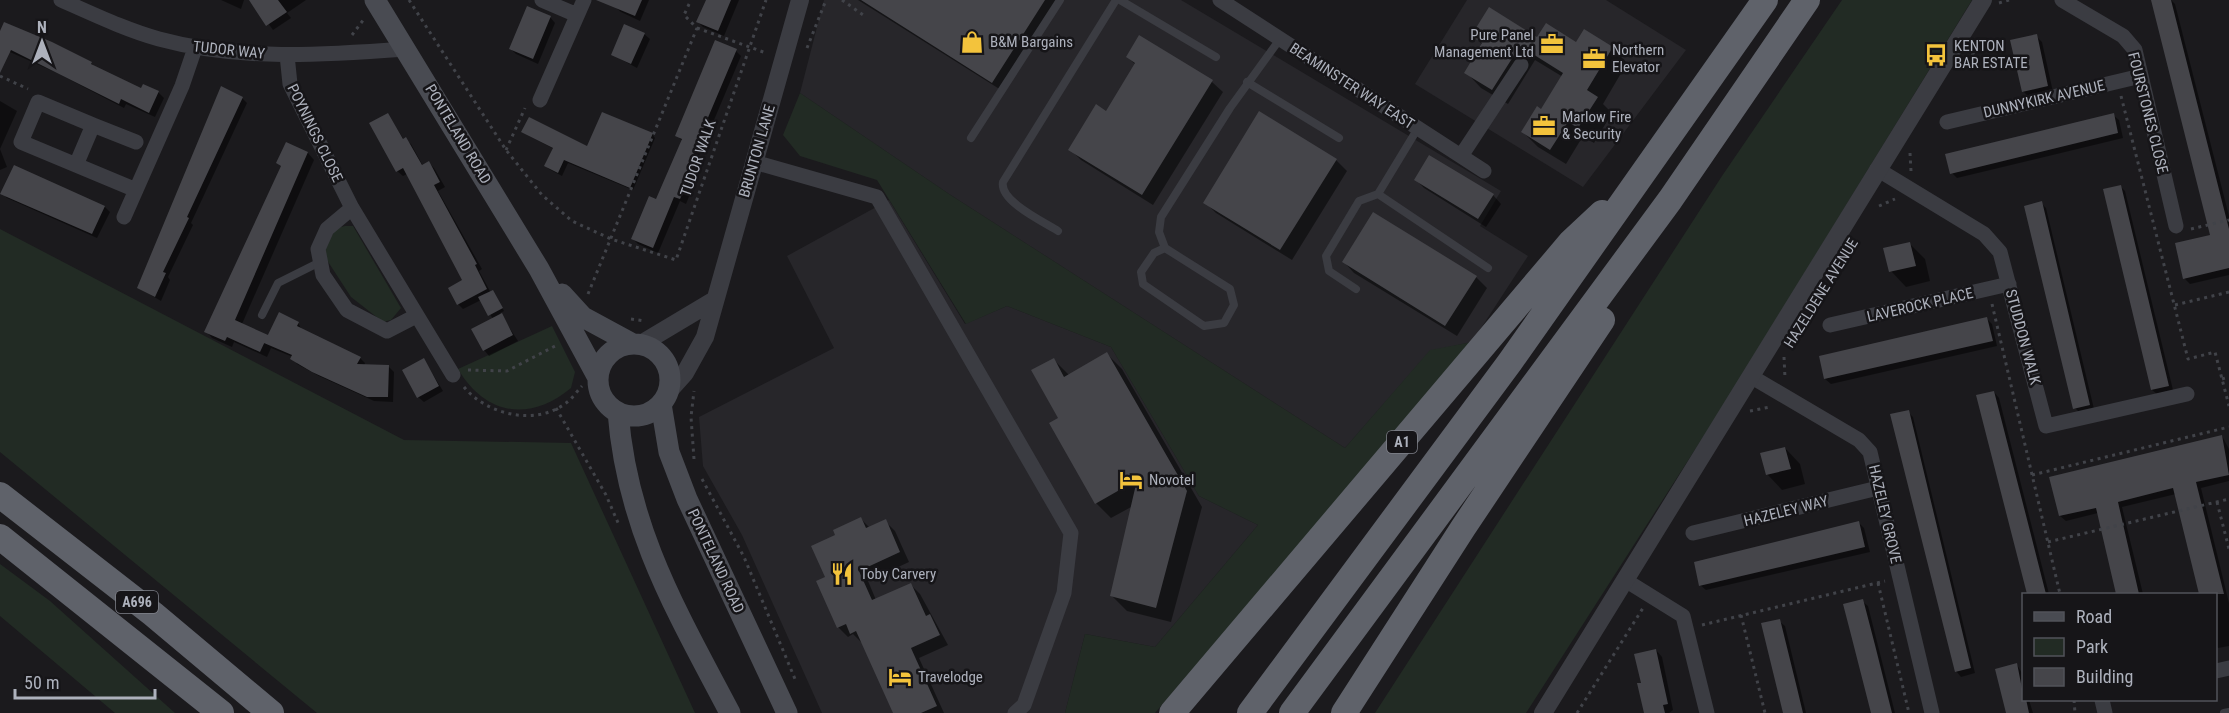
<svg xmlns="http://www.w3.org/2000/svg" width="2229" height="713" font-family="'Roboto Condensed',sans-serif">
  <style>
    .built { fill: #27262a }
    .green { fill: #222b24 }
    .shadow { fill: #0007 }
    .building { fill: #45454a }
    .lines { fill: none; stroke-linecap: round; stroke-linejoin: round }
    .path { stroke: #414349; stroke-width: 3; stroke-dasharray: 3 4.5; stroke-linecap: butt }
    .service { stroke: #3b3c42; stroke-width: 8 }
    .minor { stroke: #3b3c42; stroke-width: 15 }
    .tertiary { stroke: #3b3c42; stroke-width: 18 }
    .secondary { stroke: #494b52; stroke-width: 21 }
    .trunk { stroke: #5f626a; stroke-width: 26 }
    .labels { text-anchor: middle; stroke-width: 5; stroke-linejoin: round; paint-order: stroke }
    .shield { fill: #161518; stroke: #80828b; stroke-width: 1.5 }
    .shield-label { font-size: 14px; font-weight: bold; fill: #adb1bc }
    .poi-label { font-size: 15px; fill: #adb1bc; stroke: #161518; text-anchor: start }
    .street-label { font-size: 15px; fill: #adb1bc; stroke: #161518 }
  </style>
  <rect width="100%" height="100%" fill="#1b1a1d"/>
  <path class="built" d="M824,0H1181L1501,191L1480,226L1528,256L1472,342L1430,351L1345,448L949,194L800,93Z
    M1467,0H1606L1686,50L1583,187L1415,84Z
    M889,200L965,324L1007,306L1111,347L1199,496L1258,525L1155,647L1085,634L1065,713H822L742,535L703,466L699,417L834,348L787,256Z"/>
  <path class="green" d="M1842,0H1972L1723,406L1526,713H1375L1722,176Z
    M800,93L949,194L1345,448L1430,350L1472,342L1155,713H1065L1085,634L1155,647L1258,525L1199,496L1111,347L1007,306L966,324L877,180L800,156L783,135Z
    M345,226H353L401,308L391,320L383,322L351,297L323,254L325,245L337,228Z
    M0,229L404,440L571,443L695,713H317L0,452Z
    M552,326L575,372L571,388C530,422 486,416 458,369Z
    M0,564L50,601L175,713H115L0,616Z"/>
  <path class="shadow" d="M221,0H244L241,9Z
    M251,0H306L287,13L291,18L273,30Z
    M618,0H649L640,21L621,12L615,7Z
    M708,0H739L724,36L703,27L698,22Z
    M858,0H1058L1001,90Z
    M2164,0H2171L2175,4L2229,216V275L2190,284L2185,279L2177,244L2212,236Z
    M550,17L555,23L538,64L516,54L511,49Z
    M0,34L91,63L97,69L142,90L158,92L164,98L155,117L126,104L124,108L57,73L1,48Z
    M644,34L650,39L637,68L613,55Z
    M1473,35L1538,39L1612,48L1627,63L1603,104L1612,113L1594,143L1583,136L1566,164L1538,147L1523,132L1541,111L1563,77L1535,60L1508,104L1481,88L1466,72L1483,45Z
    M2036,36L2042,42L2053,92L2030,98L2023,91Z
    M1140,37L1212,82L1223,92L1153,205L1081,160L1070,149L1107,113L1136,65L1127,57Z
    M736,51L741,56L698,158L703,162L686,204L680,201L658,253L638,244L633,239L657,201L682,141L677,135Z
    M242,98L247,103L191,223L193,225L168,277L170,280L161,301L139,288Z
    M0,101L17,111L0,149Z
    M388,114L404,140L411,144L423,166L429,163L434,168L445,187L438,191L482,269L479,271L491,293L495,294L504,311L500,313L518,341L489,356L484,350L493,319L481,300L463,309L458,304L464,281L407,174L403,176L397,171Z
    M2113,115L2119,120L2123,138L1957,178L1952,173Z
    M652,134L655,138L633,190L568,163L562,176L549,169L546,166L554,149L527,135L588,148Z
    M287,144L308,153L314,160L242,324L267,336L298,323L302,330L360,358L365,363L364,366L389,367L394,372L393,402L374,401L319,376L297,364L293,357L271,348L267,357L234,342L232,347L212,338L206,331L282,167L277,163Z
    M0,149L7,167L0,170Z
    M1336,160L1347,171L1292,260L1216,213L1205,202Z
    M14,167L105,207L110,212L97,238L7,198L2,193Z
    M1416,180L1493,195L1501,204L1486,227L1424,188Z
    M2120,186L2125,191L2173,390L2157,394L2152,390Z
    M2041,203L2046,208L2094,409L2079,412L2075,408Z
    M1909,243L1925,259L1930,281L1906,287L1891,271Z
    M1344,262L1476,277L1487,288L1457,336L1354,273Z
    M1987,319L1992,324L1997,346L1831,384L1825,379Z
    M1107,354L1122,369L1202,507L1171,622L1127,611L1112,596L1133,506L1111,518L1096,503L1060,418L1053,359L1069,375Z
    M424,360L443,391L424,402L418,397Z
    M1994,392L1999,398L2049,594H2028L1978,396Z
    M1908,412L1913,417L1975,673L1961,677L1956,671Z
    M2222,436L2229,449V481L2201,488L2229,603V646L2218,648L2216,646V594H2201L2176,494L2122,507L2143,594H2118L2098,513L2066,521L2060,516Z
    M1785,448L1800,464L1805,484L1782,490L1767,474Z
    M861,519L870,528L885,521L895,531L909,562L868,581L876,600L911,585L920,594L948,645L919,658L944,713H895L862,643L853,634L848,637L838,627L827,577L837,536Z
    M1859,523L1864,528L1870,552L1706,590L1700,585Z
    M1862,601L1868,606L1895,713H1872Z
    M1779,621L1785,626L1806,713H1785Z
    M1656,650L1662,657L1673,710L1669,713H1645L1643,684Z
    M2017,665L2024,676V700H2029L2033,713H2007Z"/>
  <path class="building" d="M249,0H278L287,12L266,26Z
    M596,0H642L635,16Z
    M706,0H731L718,31L696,22Z
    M861,0H1045L992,83Z
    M2151,0H2171L2229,229V268L2183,279L2175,243L2210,235Z
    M527,6L551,16L533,59L509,49Z
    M1489,7L1537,37L1546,23L1576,42L1584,29L1613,47L1587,90L1598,97L1578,128L1568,122L1550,150L1521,132L1537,106L1541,109L1563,73L1520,46L1492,90L1464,73L1482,43L1471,36Z
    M4,22L52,42L92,62L91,64L141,88L143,84L159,91L149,113L121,99L119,104L11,50L0,73V31Z
    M624,24L645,33L631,64L611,55Z
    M2037,34L2048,86L2022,92L2010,40Z
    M1139,35L1213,80L1142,195L1068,150L1096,104L1106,111L1135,63L1126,57Z
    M715,40L737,49L693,153L699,156L680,199L674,197L653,248L631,239L649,196L656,199L682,139L675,136Z
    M221,86L243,97L187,217L189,218L163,272L166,273L155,297L137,288Z
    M1259,111L1337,159L1280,250L1203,203Z
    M602,112L653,133L630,188L564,160L558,173L544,166L553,148L521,132L529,117L587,146Z
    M388,113L403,139L406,137L422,165L429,161L440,182L434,185L477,264L475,265L487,289L457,305L448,288L462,280L403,168L396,172L369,123Z
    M2114,113L2118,133L1950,174L1945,154Z
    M286,142L308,152L235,320L268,335L260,352L227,337L225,341L204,332L281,166L276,163Z
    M1429,155L1494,194L1478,219L1414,180Z
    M14,165L105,206L92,234L0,194Z
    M2121,185L2169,386L2151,390L2103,189Z
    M2042,201L2090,405L2073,409L2024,206Z
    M1373,212L1477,276L1445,326L1342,262Z
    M1910,242L1916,266L1889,272L1883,248Z
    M493,290L503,308L488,316L478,297Z
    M279,312L299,322L297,326L361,357L357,364L389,365L388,397H367L312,372L290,359L292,355L264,343Z
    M502,313L513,335L483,351L471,329Z
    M1987,317L1993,341L1824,379L1819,356Z
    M1107,352L1187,491L1156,608L1110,596L1137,480L1095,504L1049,423L1058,418L1031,370L1054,358L1064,377Z
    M424,358L439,386L417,398L402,370Z
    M1994,391L2030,531L2046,594H2027L1988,442L1976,395Z
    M1909,410L1971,668L1955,672L1890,414Z
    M2222,435L2229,475L2196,482L2224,594H2199L2173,488L2118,502L2139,594H2116L2096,508L2059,516L2049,477Z
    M1785,447L1791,469L1766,475L1760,453Z
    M861,517L866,528L886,519L900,552L859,571L872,600L911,583L926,616L930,614L940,635L911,648L937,706L921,713H893L856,631L850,634L846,624L837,628L816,581L825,577L811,546L835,535L833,530Z
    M1859,521L1865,547L1699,586L1694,562Z
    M1863,599L1875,645L1892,713H1871L1849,627L1843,604Z
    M1780,619L1797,688L1803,713H1783L1761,623Z
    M1656,649L1668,704L1663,705L1665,713H1644L1637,683H1641L1634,654Z
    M2017,663L2024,699H2026L2029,713H2006L1995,669Z"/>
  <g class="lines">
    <path class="path" d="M409,0L506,150L542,195L572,221L611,239L676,260L766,0
      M842,0L866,17
      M1999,3L2009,0
      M697,28L766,53
      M352,35L364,19
      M807,48L826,0
      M1964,68L1983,38
      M0,76L28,89
      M2121,96L2188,359L2215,352L2229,406
      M506,150L525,108
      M1910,153L1911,171
      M1879,206L1895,199
      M2191,229L2229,220
      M588,294L697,28L684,15L691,0
      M1992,304L2060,594
      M2175,305L2229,292
      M631,319L645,321
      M1784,357L1785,378
      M468,370L507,371L557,345
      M2222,379L2229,377
      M464,387C486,414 535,427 566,403C572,399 577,391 582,386
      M556,408L606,495L619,525
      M1750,411L1770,407
      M694,459L691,417L694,391
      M2032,475L2229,427
      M702,479L744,557L795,679
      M2217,502L2229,549
      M2048,542L2229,499
      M1878,583L1909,713
      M1741,615L1765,713
      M1702,625L1885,581
      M2074,700L2075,713
      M1577,713L1643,608"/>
    <path class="service" d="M1120,0L1216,57
      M1247,82L1339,138
      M1418,128L1378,194L1488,268
      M971,138L1060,0
      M1058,231C1044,222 999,201 1003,182L1116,0
      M1165,248L1230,289L1234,305L1224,323L1204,326L1143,284L1141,272L1154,253L1165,248L1159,232L1161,217L1230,108L1280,39
      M1356,289L1329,271L1326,256L1359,201L1378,194
      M262,315L278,283L320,262
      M2224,713L2229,712"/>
    <path class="minor" d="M61,0C93,14 126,30 159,39C240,61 323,55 406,49
      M542,0L577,15
      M1220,0L1484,171
      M2062,0L2123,36L2135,50L2176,226
      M287,55L290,84L352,208L453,375
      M540,100L584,0
      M1947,122L2141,76
      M93,125L136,142
      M1461,156L1521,65
      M754,162L877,197L1071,533L1064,593L1024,705L1015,713
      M76,165L93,125L38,102L21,142L136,190
      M1877,169L1984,234L2000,252L2046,426L2187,394
      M352,208L327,229L318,249L323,275L347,310L387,331L416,316
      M124,217L182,86L195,48
      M1830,325L2009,284
      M1752,377L1859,440L1870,452L1932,713
      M1693,533L1878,488
      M1625,580L1683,616L1707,713
      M2216,671L2229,668
      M2102,700L2105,713"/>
    <path class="tertiary" d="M641,344L713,301
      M668,392L685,373L705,337L800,0
      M1543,713L1983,0"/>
    <path class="secondary" d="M375,0L539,269L597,376
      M562,294L583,317L631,343
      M598 380a36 36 0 1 1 72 0a36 36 0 1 1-72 0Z
      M661,404L669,452L687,499L787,713
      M618,412C627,529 677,612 730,713"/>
    <path class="trunk" d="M0,495L153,614L271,713
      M0,537L221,713
      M1172,713L1571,242L1602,213
      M1250,713L1510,362L1765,0
      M1292,713L1670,200L1807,0
      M1344,713L1463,528L1602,320"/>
  </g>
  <defs>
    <g id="shop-bare" transform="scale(1.8)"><path d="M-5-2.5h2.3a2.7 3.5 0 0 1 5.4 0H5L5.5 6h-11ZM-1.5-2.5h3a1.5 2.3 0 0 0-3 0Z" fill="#f3c33c" stroke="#161518" stroke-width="2.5" paint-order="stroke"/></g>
    <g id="office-bare" transform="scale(1.8)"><path d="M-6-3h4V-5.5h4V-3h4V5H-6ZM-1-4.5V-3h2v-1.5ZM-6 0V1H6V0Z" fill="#f3c33c" stroke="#161518" stroke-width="2.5" paint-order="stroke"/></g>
    <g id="bus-bare" transform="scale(1.8)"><path d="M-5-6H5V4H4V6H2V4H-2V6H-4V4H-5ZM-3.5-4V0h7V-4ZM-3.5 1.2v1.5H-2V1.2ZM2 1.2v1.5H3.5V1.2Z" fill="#f3c33c" stroke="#161518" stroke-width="2.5" paint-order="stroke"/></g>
    <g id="hotel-bare" transform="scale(1.8)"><path d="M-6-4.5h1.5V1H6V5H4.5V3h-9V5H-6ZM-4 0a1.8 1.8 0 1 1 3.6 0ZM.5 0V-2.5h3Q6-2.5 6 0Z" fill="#f3c33c" stroke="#161518" stroke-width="2.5" paint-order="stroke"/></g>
    <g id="restaurant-bare" transform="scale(1.8)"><path d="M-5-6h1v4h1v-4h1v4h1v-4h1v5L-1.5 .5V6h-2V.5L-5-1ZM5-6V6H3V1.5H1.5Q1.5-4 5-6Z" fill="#f3c33c" stroke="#161518" stroke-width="2.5" paint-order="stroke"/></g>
  </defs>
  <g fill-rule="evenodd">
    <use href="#shop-bare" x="972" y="42"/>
    <use href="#office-bare" x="1552" y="44"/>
    <use href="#bus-bare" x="1936" y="55"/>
    <use href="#office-bare" x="1594" y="59"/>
    <use href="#office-bare" x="1544" y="126"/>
    <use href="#hotel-bare" x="1131" y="480"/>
    <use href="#restaurant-bare" x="842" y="574"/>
    <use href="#hotel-bare" x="900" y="677"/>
  </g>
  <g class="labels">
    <g class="shield">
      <rect x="1387" y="431" width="30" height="22" rx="4.5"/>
      <rect x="116" y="591" width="42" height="22" rx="4.5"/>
    </g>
    <g class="shield-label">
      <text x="1402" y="447">A1</text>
      <text x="137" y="607">A696</text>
    </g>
    <g class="poi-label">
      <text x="1534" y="40" text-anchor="end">Pure Panel<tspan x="1534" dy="17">Management Ltd</tspan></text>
      <text x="990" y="47">B&amp;M Bargains</text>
      <text x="1954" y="51">KENTON<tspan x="1954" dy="17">BAR ESTATE</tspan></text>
      <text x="1612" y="55">Northern<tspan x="1612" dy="17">Elevator</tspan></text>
      <text x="1562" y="122">Marlow Fire<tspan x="1562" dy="17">&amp; Security</tspan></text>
      <text x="1149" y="485">Novotel</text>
      <text x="860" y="579">Toby Carvery</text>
      <text x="918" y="682">Travelodge</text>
    </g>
    <g class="street-label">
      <text transform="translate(229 50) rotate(6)" y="5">TUDOR WAY</text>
      <text transform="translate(1352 86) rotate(33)" y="5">BEAMINSTER WAY EAST</text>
      <text transform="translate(2044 99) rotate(-13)" y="5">DUNNYKIRK AVENUE</text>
      <text transform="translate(2148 113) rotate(76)" y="5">FOURSTONES CLOSE</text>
      <text transform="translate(315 133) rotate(64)" y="5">POYNINGS CLOSE</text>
      <text transform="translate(458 134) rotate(59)" y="5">PONTELAND ROAD</text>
      <text transform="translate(757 151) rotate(-74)" y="5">BRUNTON LANE</text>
      <text transform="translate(698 158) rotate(-71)" y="5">TUDOR WALK</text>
      <text transform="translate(1821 293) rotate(-58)" y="5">HAZELDENE AVENUE</text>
      <text transform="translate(1920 305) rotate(-13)" y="5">LAVEROCK PLACE</text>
      <text transform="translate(2023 337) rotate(75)" y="5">STUDDON WALK</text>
      <text transform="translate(1786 511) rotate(-14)" y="5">HAZELEY WAY</text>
      <text transform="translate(1885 514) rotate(77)" y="5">HAZELEY GROVE</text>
      <text transform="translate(716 561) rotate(65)" y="5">PONTELAND ROAD</text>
    </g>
  </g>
  <rect x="2022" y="593" width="195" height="108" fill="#161518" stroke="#52535a" stroke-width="1.5"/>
  <rect x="2034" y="612" width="30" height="9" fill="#494b52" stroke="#52535a" stroke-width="1.5"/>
  <text x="2076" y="623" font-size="18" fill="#adb1bc">Road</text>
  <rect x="2034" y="638" width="30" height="18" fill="#222b24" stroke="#52535a" stroke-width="1.5"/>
  <text x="2076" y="653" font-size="18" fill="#adb1bc">Park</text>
  <rect x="2034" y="668" width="30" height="18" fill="#45454a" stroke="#52535a" stroke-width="1.5"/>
  <text x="2076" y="683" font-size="18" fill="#adb1bc">Building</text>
  <g transform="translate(42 42)" stroke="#161518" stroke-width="4.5" paint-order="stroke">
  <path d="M0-4.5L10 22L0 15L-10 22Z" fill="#adb1bc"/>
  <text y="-9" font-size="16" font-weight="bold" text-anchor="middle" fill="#adb1bc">N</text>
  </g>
  <path d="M15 689v9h140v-9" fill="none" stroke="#adb1bc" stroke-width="3"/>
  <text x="24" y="689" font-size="18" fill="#adb1bc" stroke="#161518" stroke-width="4.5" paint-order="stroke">50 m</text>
</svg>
